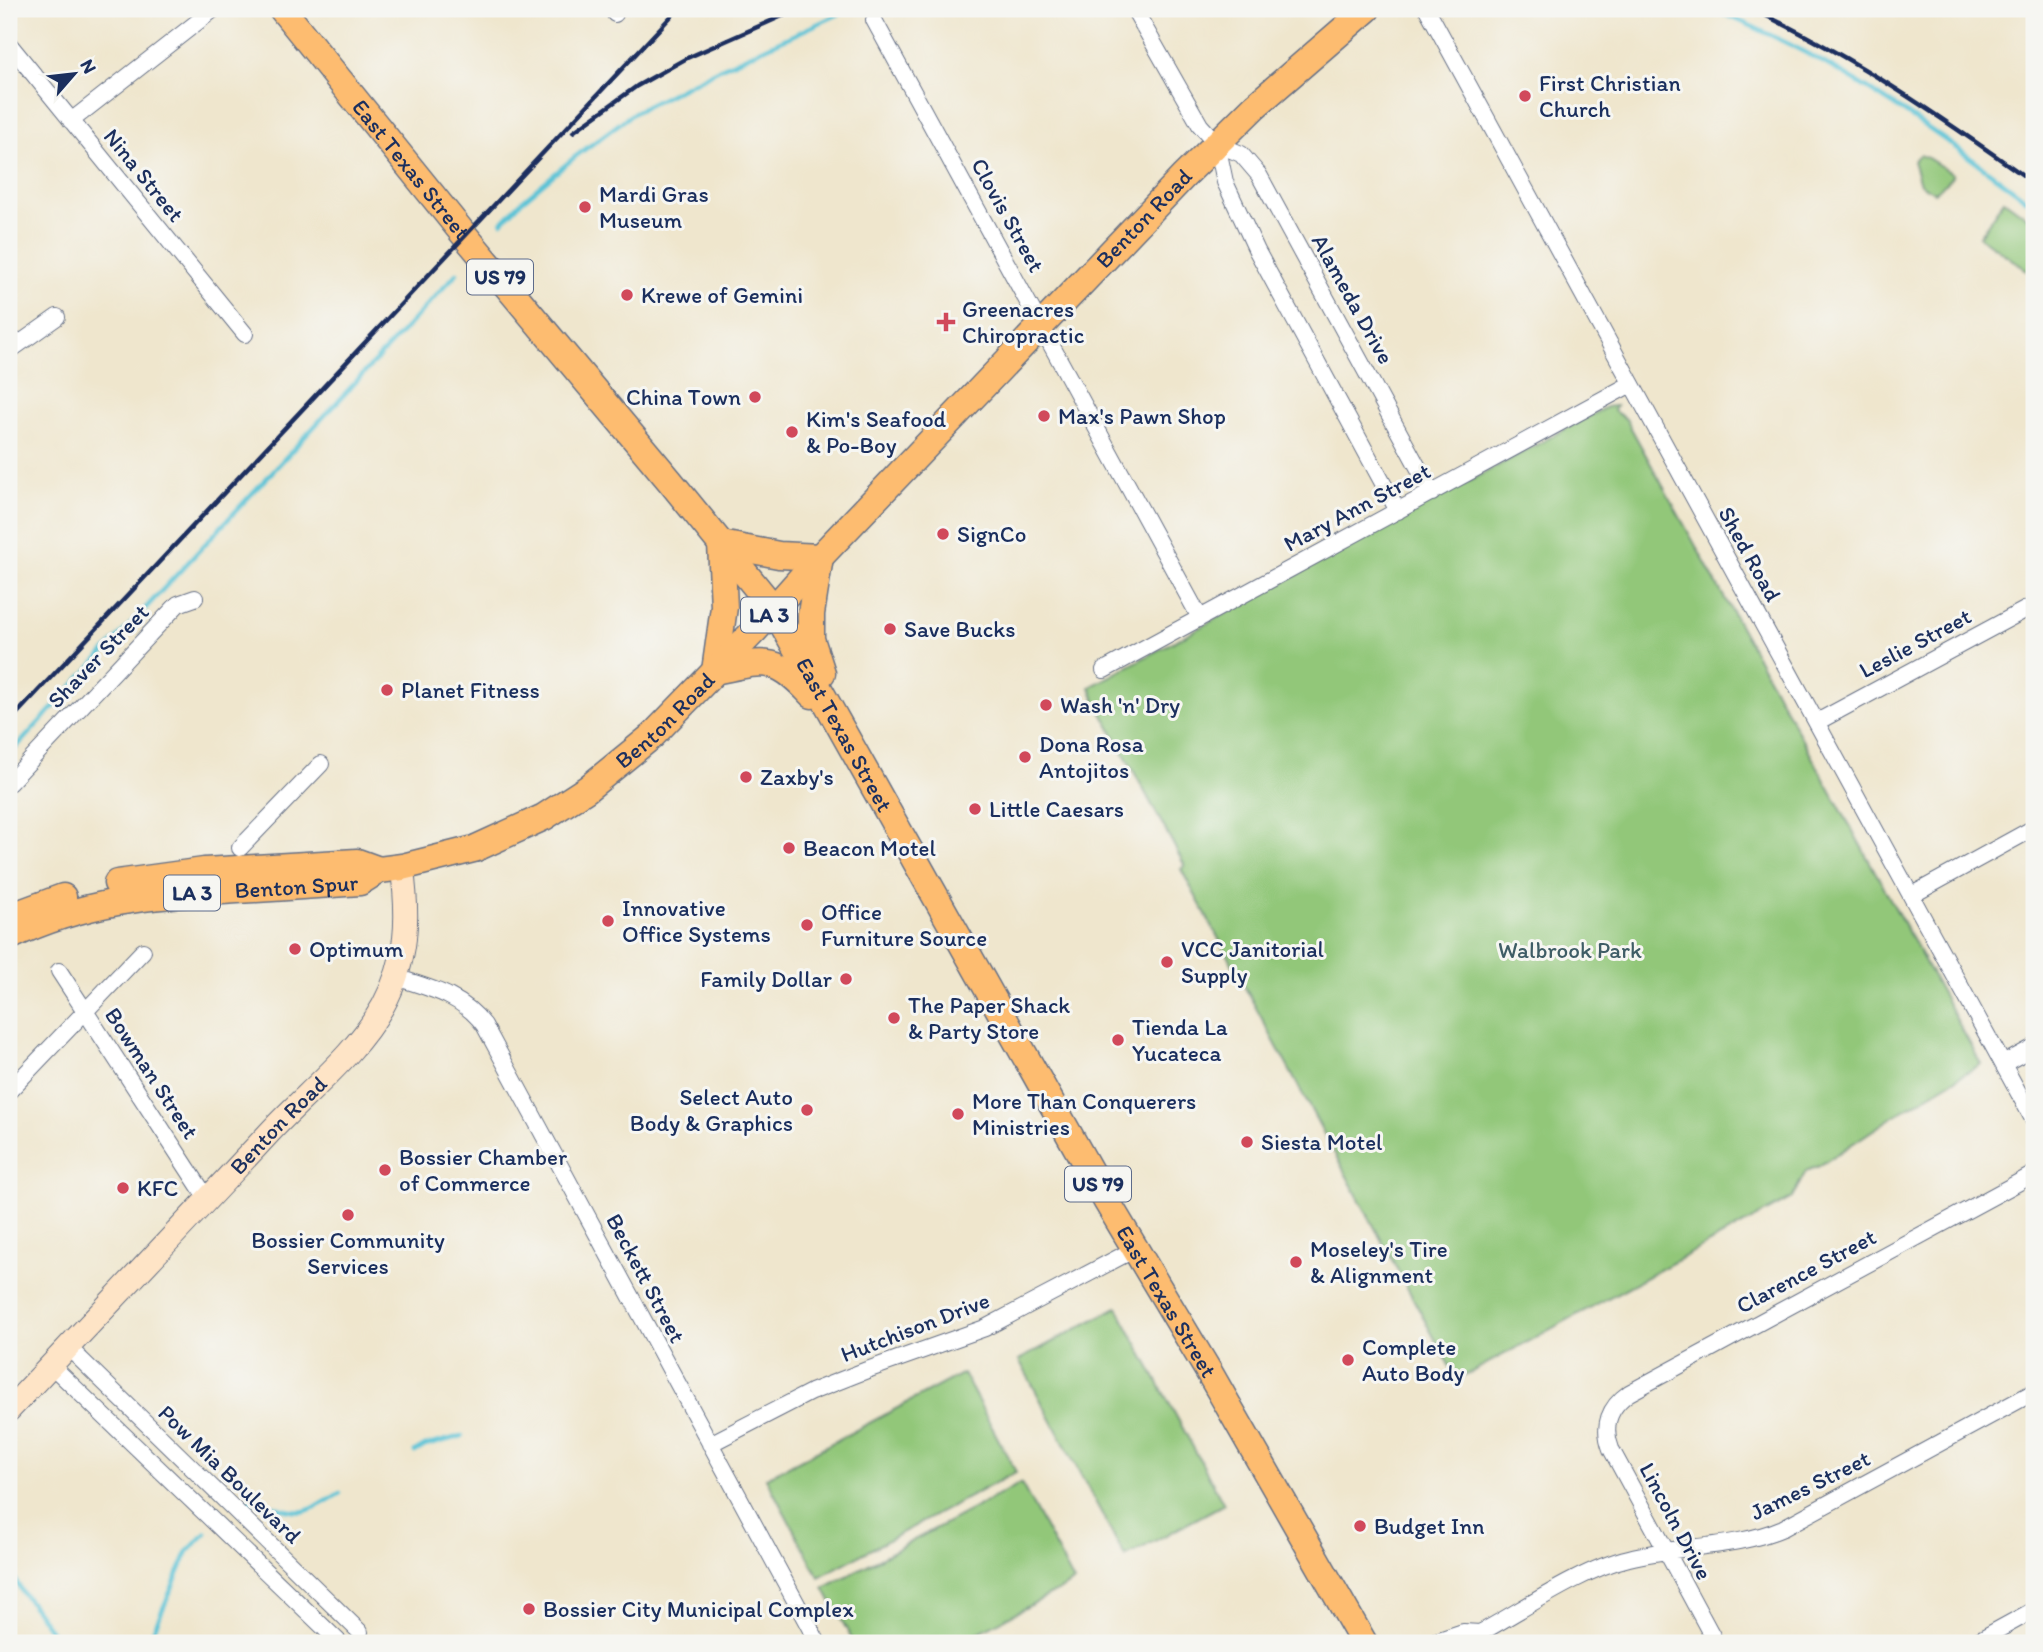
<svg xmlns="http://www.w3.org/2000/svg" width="2043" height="1652" font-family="Itim,sans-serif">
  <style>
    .green { fill: #92c779; stroke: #567b6c; stroke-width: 2 }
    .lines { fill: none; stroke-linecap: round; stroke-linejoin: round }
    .stream { stroke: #5ac3d6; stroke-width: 4.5 }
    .street-casing { stroke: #656f85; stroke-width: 18 }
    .secondary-casing { stroke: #656f85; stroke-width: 25 }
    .primary-casing { stroke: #656f85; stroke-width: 29 }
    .street { stroke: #fff; stroke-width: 16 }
    .secondary { stroke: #fee4c6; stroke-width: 23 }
    .primary { stroke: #fdbc70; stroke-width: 26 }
    .rail { stroke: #1b2f5e; stroke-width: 4.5 }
    .poi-dot { fill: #d1495b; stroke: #f6f6f2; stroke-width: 2.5 }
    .labels { text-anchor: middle; stroke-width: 6; stroke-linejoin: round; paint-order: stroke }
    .shield { fill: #f6f6f2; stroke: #5d6b8a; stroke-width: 2 }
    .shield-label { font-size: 21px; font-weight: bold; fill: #1b2f5e }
    .poi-label { font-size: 23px; fill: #1b2f5e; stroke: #f6f6f2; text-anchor: start }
    .street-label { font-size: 23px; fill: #1b2f5e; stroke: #f6f6f2 }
    .park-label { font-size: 23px; fill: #3f5d66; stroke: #f6f6f2 }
  </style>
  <rect width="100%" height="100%" fill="#f6f6f2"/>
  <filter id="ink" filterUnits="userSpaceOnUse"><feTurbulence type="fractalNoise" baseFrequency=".0143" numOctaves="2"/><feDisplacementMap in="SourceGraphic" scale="14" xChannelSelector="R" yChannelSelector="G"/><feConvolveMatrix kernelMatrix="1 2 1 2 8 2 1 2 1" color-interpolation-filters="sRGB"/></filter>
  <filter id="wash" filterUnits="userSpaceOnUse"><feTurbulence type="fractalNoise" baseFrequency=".00686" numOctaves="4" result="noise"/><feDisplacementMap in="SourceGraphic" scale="28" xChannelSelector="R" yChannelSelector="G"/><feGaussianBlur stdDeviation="1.57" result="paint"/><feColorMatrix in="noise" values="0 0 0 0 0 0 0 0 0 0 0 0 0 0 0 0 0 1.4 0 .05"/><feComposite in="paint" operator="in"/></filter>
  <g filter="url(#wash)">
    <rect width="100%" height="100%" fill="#efe6cd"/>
    <path class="green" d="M1919,155L1926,157L1953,174L1947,183L1934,192L1920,184L1913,161Z
      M2004,200L2034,222V275L1979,236Z
      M1616,406L1614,411L1626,419L1981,1064L1894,1116L1819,1166L1806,1171L1792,1198L1457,1380L1181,869L1185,866L1095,700L1090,687L1606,407Z
      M1117,1307L1224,1504L1125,1557L1019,1360Z
      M963,1373L1016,1472L819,1577L766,1478Z
      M1021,1483L1074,1582L959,1643H854L824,1588Z"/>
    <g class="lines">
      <path class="stream" d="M1711,9C1833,57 1930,127 2034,205
        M502,222L521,202L576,156L635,112L721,68L850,9
        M9,755L457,273
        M415,1452L425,1446L462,1436
        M244,1502C263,1497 285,1515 305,1511C317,1508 330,1499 340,1493
        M9,1570L23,1593L60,1643
        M148,1643L188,1551L206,1533"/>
    </g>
  </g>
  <g filter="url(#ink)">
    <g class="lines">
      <g class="street-casing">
        <path id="street" d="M612,9L615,14
          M1134,9L1200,125L1217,144L1241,154L1259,175L1432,493
          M1427,9L2034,1121
          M874,20L1200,618
          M9,44L245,334
          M71,121L214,9
          M1217,144L1225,182L1257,251L1398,511
          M9,351L57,317
          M1104,670L1631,384
          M1817,722L2034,605
          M9,783L178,604L195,598
          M240,848L321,764
          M1912,895L2034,828
          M59,971L208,1200
          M395,977C429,988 462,995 484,1025L818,1643
          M2003,1064L2034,1047
          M9,1091L143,951
          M68,1347L360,1632
          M51,1365L340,1643
          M710,1444L811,1392L867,1370L985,1328L1135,1249
          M1430,1643L1463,1632L1480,1633
          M1471,1643L1480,1633C1524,1609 1582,1569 1629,1558C1680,1545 1734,1549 1783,1528L2034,1392
          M1716,1643L1611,1449C1602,1426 1609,1407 1629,1393L2034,1174
          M1974,1643L2034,1610"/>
      </g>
      <g class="secondary-casing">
        <g id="secondary">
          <path id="s1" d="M9,1410C96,1317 184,1225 270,1132C308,1091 355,1056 383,1006C408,960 409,918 402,867"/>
        </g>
      </g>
      <g class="primary-casing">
        <g id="primary">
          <path id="s2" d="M282,9L466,237L670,481L774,609L1106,1200L1209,1372L1364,1643"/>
          <path d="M721,544L779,555L820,557"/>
          <path d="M820,557L811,614V639L822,673"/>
          <path d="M715,671C766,660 775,655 812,695"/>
          <path d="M715,671L724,607L721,544"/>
          <path d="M117,883L204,871L357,862L379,870"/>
          <path d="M9,917L63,897"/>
          <path id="s3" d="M9,937C85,900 154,895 237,890C278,888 319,885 360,882L379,870L402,867L474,849L544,817L587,789L652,736L754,631L820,557L1184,176L1255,106L1367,9"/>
        </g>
      </g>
      <use href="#street" class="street"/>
      <use href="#secondary" class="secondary"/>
      <use href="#primary" class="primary"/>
      <path class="rail" d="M1752,9C1853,56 1944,119 2034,183
        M573,132L637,86L687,58L798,9
        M9,722L678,9"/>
    </g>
  </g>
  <g class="poi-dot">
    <circle cx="1525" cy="96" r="7"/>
    <circle cx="585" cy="207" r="7"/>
    <circle cx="627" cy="295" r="7"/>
    <path d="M942.5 311.5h7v7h7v7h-7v7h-7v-7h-7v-7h7z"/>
    <circle cx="755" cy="397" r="7"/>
    <circle cx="1044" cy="416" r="7"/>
    <circle cx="792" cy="432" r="7"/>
    <circle cx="943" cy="534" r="7"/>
    <circle cx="890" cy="629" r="7"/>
    <circle cx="387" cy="690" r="7"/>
    <circle cx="1046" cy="705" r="7"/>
    <circle cx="1025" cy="757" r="7"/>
    <circle cx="746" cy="777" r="7"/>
    <circle cx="975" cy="809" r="7"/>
    <circle cx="789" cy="848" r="7"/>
    <circle cx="608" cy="921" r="7"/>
    <circle cx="807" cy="925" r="7"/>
    <circle cx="295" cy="949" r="7"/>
    <circle cx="1167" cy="962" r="7"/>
    <circle cx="846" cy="979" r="7"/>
    <circle cx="894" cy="1018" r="7"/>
    <circle cx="1118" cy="1040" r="7"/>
    <circle cx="807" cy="1110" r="7"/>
    <circle cx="958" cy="1114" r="7"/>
    <circle cx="1247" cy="1142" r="7"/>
    <circle cx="385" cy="1170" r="7"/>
    <circle cx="123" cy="1188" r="7"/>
    <circle cx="348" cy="1215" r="7"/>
    <circle cx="1296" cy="1262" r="7"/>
    <circle cx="1348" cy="1360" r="7"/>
    <circle cx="1360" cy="1526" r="7"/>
    <circle cx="529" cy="1609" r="7"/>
  </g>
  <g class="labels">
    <g class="shield">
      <rect x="467" y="259.5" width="66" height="35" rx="5"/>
      <rect x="741" y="597.5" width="56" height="35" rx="5"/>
      <rect x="164" y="875.5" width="56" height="35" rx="5"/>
      <rect x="1065" y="1166.5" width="66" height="35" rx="5"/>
    </g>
    <g class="shield-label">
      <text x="500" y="284">US 79</text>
      <text x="769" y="622">LA 3</text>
      <text x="192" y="900">LA 3</text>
      <text x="1098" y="1191">US 79</text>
    </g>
    <g class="poi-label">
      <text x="1539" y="91">First Christian<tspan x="1539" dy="26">Church</tspan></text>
      <text x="599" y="202">Mardi Gras<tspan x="599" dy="26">Museum</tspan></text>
      <text x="641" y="303">Krewe of Gemini</text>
      <text x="962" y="317">Greenacres<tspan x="962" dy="26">Chiropractic</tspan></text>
      <text x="741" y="405" text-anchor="end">China Town</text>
      <text x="1058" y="424">Max's Pawn Shop</text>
      <text x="806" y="427">Kim's Seafood<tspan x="806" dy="26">&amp; Po-Boy</tspan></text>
      <text x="957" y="542">SignCo</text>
      <text x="904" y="637">Save Bucks</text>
      <text x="401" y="698">Planet Fitness</text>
      <text x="1060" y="713">Wash 'n' Dry</text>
      <text x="1039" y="752">Dona Rosa<tspan x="1039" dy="26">Antojitos</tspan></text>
      <text x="760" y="785">Zaxby's</text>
      <text x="989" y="817">Little Caesars</text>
      <text x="803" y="856">Beacon Motel</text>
      <text x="622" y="916">Innovative<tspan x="622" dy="26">Office Systems</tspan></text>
      <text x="821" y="920">Office<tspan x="821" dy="26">Furniture Source</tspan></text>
      <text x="309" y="957">Optimum</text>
      <text x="1181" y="957">VCC Janitorial<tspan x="1181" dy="26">Supply</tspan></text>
      <text x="832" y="987" text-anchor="end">Family Dollar</text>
      <text x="908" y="1013">The Paper Shack<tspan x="908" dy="26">&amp; Party Store</tspan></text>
      <text x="1132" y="1035">Tienda La<tspan x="1132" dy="26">Yucateca</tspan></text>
      <text x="793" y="1105" text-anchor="end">Select Auto<tspan x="793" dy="26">Body &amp; Graphics</tspan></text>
      <text x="972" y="1109">More Than Conquerers<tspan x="972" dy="26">Ministries</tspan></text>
      <text x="1261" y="1150">Siesta Motel</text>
      <text x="399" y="1165">Bossier Chamber<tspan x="399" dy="26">of Commerce</tspan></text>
      <text x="137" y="1196">KFC</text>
      <text x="348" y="1248" text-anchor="middle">Bossier Community<tspan x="348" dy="26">Services</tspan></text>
      <text x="1310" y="1257">Moseley's Tire<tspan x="1310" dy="26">&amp; Alignment</tspan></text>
      <text x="1362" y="1355">Complete<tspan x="1362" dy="26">Auto Body</tspan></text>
      <text x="1374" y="1534">Budget Inn</text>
      <text x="543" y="1617">Bossier City Municipal Complex</text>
    </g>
    <g class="street-label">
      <text dy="8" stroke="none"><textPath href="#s2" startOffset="206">East Texas Street</textPath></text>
      <text transform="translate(144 175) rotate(51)" y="8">Nina Street</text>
      <text transform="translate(1008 215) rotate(61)" y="8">Clovis Street</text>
      <text dy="8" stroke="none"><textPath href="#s3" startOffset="1404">Benton Road</textPath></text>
      <text transform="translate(1353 299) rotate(61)" y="8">Alameda Drive</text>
      <text transform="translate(1357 507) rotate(-28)" y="8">Mary Ann Street</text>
      <text transform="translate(1750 554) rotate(61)" y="8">Shed Road</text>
      <text transform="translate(1915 643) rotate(-28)" y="8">Leslie Street</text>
      <text transform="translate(98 656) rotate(-46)" y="8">Shaver Street</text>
      <text dy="8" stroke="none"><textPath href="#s3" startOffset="710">Benton Road</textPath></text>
      <text dy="8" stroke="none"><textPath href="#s2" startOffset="920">East Texas Street</textPath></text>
      <text dy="8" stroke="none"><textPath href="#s3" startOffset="294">Benton Spur</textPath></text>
      <text transform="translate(152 1073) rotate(57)" y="8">Bowman Street</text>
      <text dy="8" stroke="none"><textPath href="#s1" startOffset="392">Benton Road</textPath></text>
      <text transform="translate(1806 1271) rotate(-28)" y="8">Clarence Street</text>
      <text transform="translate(646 1278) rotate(62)" y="8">Beckett Street</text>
      <text dy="8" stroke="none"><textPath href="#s2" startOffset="1572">East Texas Street</textPath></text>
      <text transform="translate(915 1327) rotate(-21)" y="8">Hutchison Drive</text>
      <text transform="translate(230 1474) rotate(44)" y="8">Pow Mia Boulevard</text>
      <text transform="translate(1810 1485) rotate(-26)" y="8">James Street</text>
      <text transform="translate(1676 1521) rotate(62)" y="8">Lincoln Drive</text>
    </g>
    <g class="park-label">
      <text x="1570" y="958">Walbrook Park</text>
    </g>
  </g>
  <rect width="2043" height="1652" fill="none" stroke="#f6f6f2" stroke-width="35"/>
  <g transform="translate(74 74) rotate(62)" stroke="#f6f6f2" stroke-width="5" paint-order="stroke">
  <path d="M0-5L12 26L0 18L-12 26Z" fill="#1b2f5e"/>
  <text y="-10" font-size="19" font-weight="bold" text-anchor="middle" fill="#1b2f5e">N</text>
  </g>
</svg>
